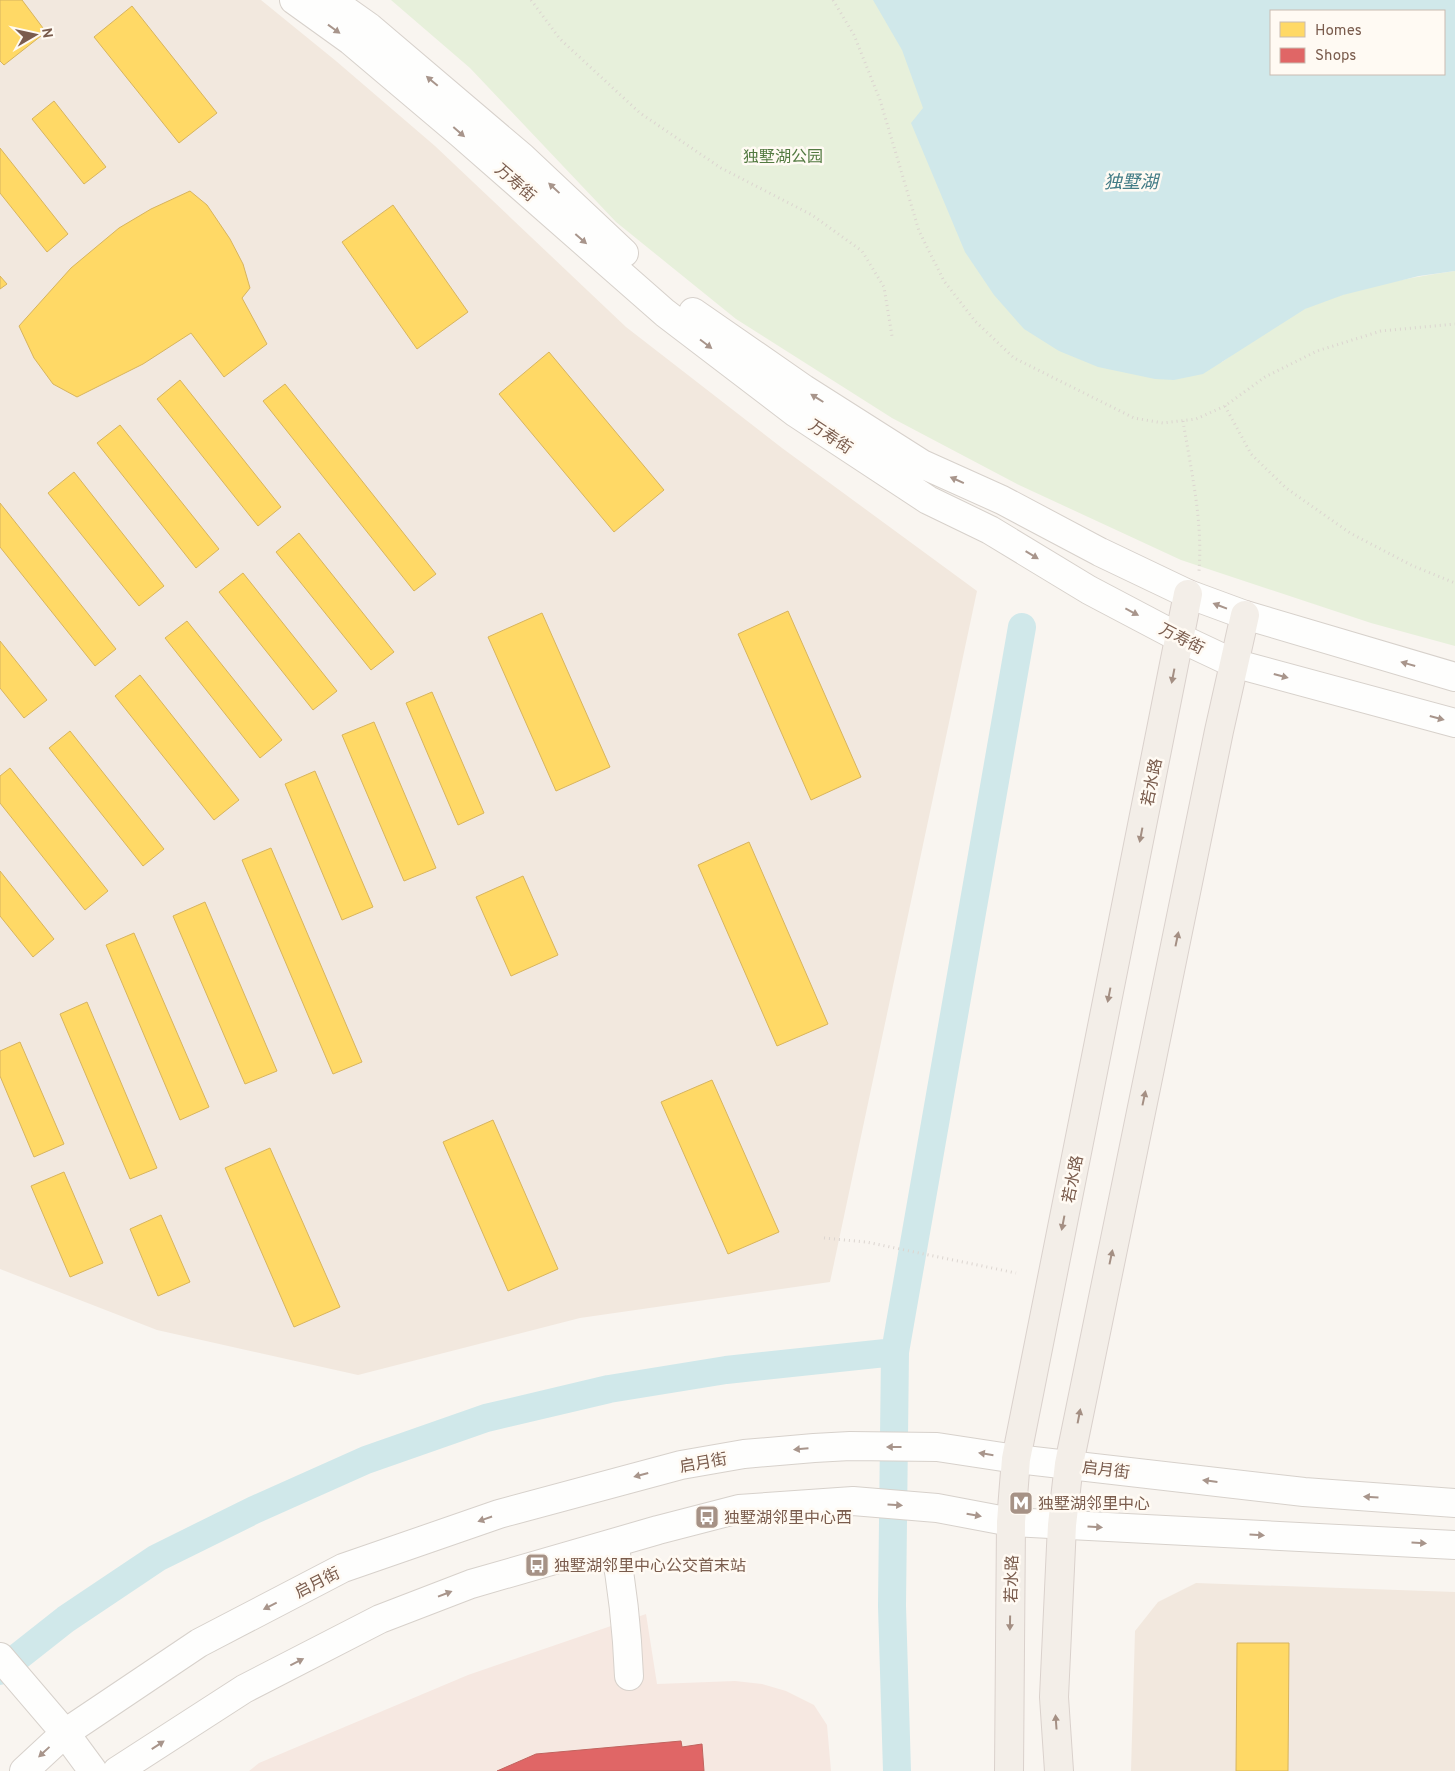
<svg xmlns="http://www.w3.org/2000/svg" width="1455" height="1771" font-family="Overpass,'Noto Sans SC',sans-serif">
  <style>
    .residential { fill: #f2e8de }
    .commercial { fill: #f6e8e1 }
    .green { fill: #e7f0db }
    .water { fill: #d0e8ea; fill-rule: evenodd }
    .homes { fill: #ffd966; stroke: #d7b45e }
    .shops { fill: #e06666; stroke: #c1635e }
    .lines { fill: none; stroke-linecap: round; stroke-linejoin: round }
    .canal { stroke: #d0e8ea; stroke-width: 28 }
    .minor-casing { stroke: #d7d1cb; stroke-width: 30 }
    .major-casing { stroke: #dad1cc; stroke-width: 30 }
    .path { stroke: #dcd5d0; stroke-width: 3; stroke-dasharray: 1 4; stroke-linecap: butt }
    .minor { stroke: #fefefd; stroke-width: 28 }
    .major { stroke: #f3eee8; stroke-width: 28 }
    .oneway { fill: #a8958b }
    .oneway2 { fill: #a48f83 }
    .labels { text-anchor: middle; stroke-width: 5; stroke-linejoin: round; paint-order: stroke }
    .park-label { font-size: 16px; fill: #537a41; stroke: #fffaf3 }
    .street-label { font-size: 16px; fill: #7a5c4d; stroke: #fffaf3 }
    .poi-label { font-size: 16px; fill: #7a5c4d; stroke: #fffaf3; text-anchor: start }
    .water-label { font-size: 18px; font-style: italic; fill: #437c86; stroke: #fffaf3 }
  </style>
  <rect width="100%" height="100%" fill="#f9f5f0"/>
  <path class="residential" d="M0,0H261L336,61L435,146L626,327L782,448L977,591L830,1282L580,1318L358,1375L157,1330L0,1269Z
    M1196,1583L1455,1592V1771H1131L1135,1631L1158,1602Z"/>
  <path class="commercial" d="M646,1614L657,1684L735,1681L762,1684L786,1691L814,1705L827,1725L831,1771H249L259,1763L468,1675Z"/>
  <path class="green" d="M391,0H885L1222,362C1247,345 1279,320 1306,308C1353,288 1405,278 1455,271V646L1371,623L1181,560L1019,485L892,418L736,319L616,222L470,68Z"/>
  <path class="water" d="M873,0H1455V271L1419,276L1343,295L1305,309L1203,374L1174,380L1155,379L1098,367L1059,351L1024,329L994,295L965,252L911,123L923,108L902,50ZM1271,11H1444V74H1271Z"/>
  <path class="homes" d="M0,0H22L46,32L4,65L0,61Z
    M132,6L217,113L179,143L94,37Z
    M54,101L106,167L84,184L32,119Z
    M0,148L68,234L47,252L0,193Z
    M190,191L207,205L230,239L243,264L250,288L242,298L267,344L224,377L191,333L143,364L77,397L53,384L34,358L19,326L71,268L119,228L151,209Z
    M393,205L468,312L417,349L342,242Z
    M0,276L7,284L0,289Z
    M549,352L664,490L614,532L499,394Z
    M180,380L281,507L258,526L157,399Z
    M285,384L436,574L414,591L263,401Z
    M120,425L219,549L196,568L97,443Z
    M74,472L164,586L139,606L48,493Z
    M0,503L116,649L95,666L0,547Z
    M299,533L394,652L371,670L276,552Z
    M243,573L337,691L313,710L219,592Z
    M788,611L861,777L811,800L738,634Z
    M542,613L610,767L556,791L488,637Z
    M187,621L282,740L260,758L165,638Z
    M0,641L47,700L24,718L0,688Z
    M140,675L239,800L214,820L115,696Z
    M432,692L484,813L458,825L406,703Z
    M374,722L436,868L404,881L342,735Z
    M70,731L164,849L143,866L49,748Z
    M10,768L108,891L85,910L0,803V776Z
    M315,771L373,907L342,920L285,784Z
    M749,842L828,1024L777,1046L698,865Z
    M271,848L362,1062L333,1074L242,860Z
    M0,871L54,939L33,957L0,916Z
    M523,876L558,955L511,976L476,897Z
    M205,902L277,1071L245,1084L173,916Z
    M134,933L209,1107L180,1120L106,945Z
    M87,1002L157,1168L130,1179L60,1014Z
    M20,1042L64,1144L34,1157L0,1076V1051Z
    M712,1080L779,1232L728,1254L661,1102Z
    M493,1120L558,1269L508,1291L443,1142Z
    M270,1148L340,1307L294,1327L225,1168Z
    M64,1172L103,1263L70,1277L31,1186Z
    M161,1215L190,1282L158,1296L130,1229Z
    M1237,1643H1289L1288,1771H1236Z"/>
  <path class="shops" d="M681,1741L682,1747L702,1744L704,1771H497L536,1754Z"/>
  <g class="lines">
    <path class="canal" d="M0,1671L66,1619L157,1558L254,1510L366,1460L486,1418L609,1389L726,1370L895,1352
      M897,1771L892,1606L895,1352L1022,627"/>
    <g class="minor-casing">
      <path id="minor" d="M294,0L351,41L461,134L665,313L796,413L928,500L990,530L1089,590L1180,638L1233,663L1455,723
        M331,0L369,27L522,157L624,253
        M693,312L804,389L922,464L1002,500L1100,552L1188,594L1245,615L1455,677
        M614,1543C623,1589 627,1629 629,1676
        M0,1657L65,1733L93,1771
        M24,1771L65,1733L199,1643L343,1568L499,1514L681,1465L744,1454L814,1448L850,1446L937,1447L1016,1459L1304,1492L1455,1503
        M117,1771L244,1689L380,1619L471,1584L658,1530L739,1509L853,1501L937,1508L1011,1522L1455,1545"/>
    </g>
    <g class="major-casing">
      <path id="major" d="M1009,1771L1011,1522L1016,1459L1188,594
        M1059,1771L1054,1697L1062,1525L1069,1464L1219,731L1245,615"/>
    </g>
    <path class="path" d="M531,0L560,39L640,113L721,168L812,215L862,251L884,287L892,336
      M833,0L854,35L880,100L919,231L944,281L975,321L1014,358L1134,418L1163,423L1196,419L1225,406L1265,377L1317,351L1381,331L1455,324
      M1225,406L1251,454L1286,488L1350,533L1413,566L1455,583
      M1183,421C1191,470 1203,521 1199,571
      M824,1238L866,1242L1016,1273"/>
    <use href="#minor" class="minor"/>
    <use href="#major" class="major"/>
  </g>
  <defs><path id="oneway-solid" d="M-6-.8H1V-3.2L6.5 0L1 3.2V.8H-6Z" transform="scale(1.25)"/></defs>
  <g class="oneway">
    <use href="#oneway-solid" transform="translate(334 29) rotate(36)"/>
    <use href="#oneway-solid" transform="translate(432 81) rotate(-140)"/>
    <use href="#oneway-solid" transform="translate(459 132) rotate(41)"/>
    <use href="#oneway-solid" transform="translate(554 188) rotate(-137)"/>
    <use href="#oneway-solid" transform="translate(581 239) rotate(41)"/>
    <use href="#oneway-solid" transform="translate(706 344) rotate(37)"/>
    <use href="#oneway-solid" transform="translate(817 398) rotate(-148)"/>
    <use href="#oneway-solid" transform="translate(957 480) rotate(-156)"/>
    <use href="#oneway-solid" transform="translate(1032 555) rotate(31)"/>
    <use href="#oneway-solid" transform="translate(1220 606) rotate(-159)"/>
    <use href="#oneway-solid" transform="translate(1132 612) rotate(28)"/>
    <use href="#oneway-solid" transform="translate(1408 664) rotate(-164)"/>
    <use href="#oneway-solid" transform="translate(1281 676) rotate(15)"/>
    <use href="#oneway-solid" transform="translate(1437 718) rotate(15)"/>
    <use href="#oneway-solid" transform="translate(894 1447) rotate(-180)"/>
    <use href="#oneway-solid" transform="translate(801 1449) rotate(175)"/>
    <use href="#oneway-solid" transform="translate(986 1454) rotate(-171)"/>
    <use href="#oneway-solid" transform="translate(641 1475) rotate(165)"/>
    <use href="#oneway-solid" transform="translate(1210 1481) rotate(-173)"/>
    <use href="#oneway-solid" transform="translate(1371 1497) rotate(-176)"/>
    <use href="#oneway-solid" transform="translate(895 1505) rotate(4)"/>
    <use href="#oneway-solid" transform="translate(974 1515) rotate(10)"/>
    <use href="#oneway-solid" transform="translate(485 1519) rotate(161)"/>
    <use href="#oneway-solid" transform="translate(1095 1527) rotate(3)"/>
    <use href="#oneway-solid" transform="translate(1257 1535) rotate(3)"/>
    <use href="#oneway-solid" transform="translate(1419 1543) rotate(3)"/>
    <use href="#oneway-solid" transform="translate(445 1594) rotate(-21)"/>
    <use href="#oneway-solid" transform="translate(270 1606) rotate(153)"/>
    <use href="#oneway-solid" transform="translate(297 1662) rotate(-27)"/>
    <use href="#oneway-solid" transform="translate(158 1745) rotate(-33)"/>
    <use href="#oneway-solid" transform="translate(44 1752) rotate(137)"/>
  </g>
  <g class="oneway2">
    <use href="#oneway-solid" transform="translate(1173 676) rotate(101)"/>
    <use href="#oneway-solid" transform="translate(1141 835) rotate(101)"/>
    <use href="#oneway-solid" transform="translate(1177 939) rotate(-78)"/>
    <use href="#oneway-solid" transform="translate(1109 995) rotate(101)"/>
    <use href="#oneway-solid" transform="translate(1144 1098) rotate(-78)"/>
    <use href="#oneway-solid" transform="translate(1063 1223) rotate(101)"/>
    <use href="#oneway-solid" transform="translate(1111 1257) rotate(-78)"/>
    <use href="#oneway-solid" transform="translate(1079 1416) rotate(-79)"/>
    <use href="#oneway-solid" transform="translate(1010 1623) rotate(91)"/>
    <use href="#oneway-solid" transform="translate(1056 1722) rotate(-94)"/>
  </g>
  <defs>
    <g id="metro-square" transform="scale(1.25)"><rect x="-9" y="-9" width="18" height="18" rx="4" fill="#a69286" stroke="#fffaf3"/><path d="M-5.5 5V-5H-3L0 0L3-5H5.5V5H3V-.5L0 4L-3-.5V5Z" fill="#fff"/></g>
    <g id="bus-square" transform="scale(1.25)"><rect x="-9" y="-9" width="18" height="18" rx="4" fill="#a69286" stroke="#fffaf3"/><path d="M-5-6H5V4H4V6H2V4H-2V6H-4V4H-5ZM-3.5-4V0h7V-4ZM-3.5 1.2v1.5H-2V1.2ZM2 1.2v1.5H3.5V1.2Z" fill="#fff"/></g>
  </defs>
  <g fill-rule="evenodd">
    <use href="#metro-square" x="1021" y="1503"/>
    <use href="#bus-square" x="707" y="1517"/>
    <use href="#bus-square" x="537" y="1565"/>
  </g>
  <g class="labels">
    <g class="park-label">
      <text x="783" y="162">独墅湖公园</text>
    </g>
    <g class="street-label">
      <text transform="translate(516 182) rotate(41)" y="6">万寿街</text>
      <text transform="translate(831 436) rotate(33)" y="6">万寿街</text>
      <text transform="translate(1182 638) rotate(27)" y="6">万寿街</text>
      <text transform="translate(1151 782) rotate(-79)" y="6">若水路</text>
      <text transform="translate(1072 1179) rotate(-79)" y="6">若水路</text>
      <text transform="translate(703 1462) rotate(-10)" y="6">启月街</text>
      <text transform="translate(1106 1469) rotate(7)" y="6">启月街</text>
      <text transform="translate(1011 1579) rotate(-89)" y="6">若水路</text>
      <text transform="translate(317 1582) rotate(-27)" y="6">启月街</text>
    </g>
    <g class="poi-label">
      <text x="1038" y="1509">独墅湖邻里中心</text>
      <text x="724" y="1523">独墅湖邻里中心西</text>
      <text x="554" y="1571">独墅湖邻里中心公交首末站</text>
    </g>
    <g class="water-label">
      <text x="1131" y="188">独墅湖</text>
    </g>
  </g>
  <rect x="1270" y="10" width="175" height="65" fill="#fffaf3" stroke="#cabbb1"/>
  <rect x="1280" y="22" width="25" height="15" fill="#ffd966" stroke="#cabbb1"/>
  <text x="1315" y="35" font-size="15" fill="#7a5c4d">Homes</text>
  <rect x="1280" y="48" width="25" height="15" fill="#e06666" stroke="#cabbb1"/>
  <text x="1315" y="60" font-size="15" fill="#7a5c4d">Shops</text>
  <g transform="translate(35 35) rotate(81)" stroke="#fffaf3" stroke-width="4" paint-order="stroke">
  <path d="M0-4L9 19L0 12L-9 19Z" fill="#7a5c4d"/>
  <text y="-8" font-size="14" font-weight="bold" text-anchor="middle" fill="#7a5c4d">N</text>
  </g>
</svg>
